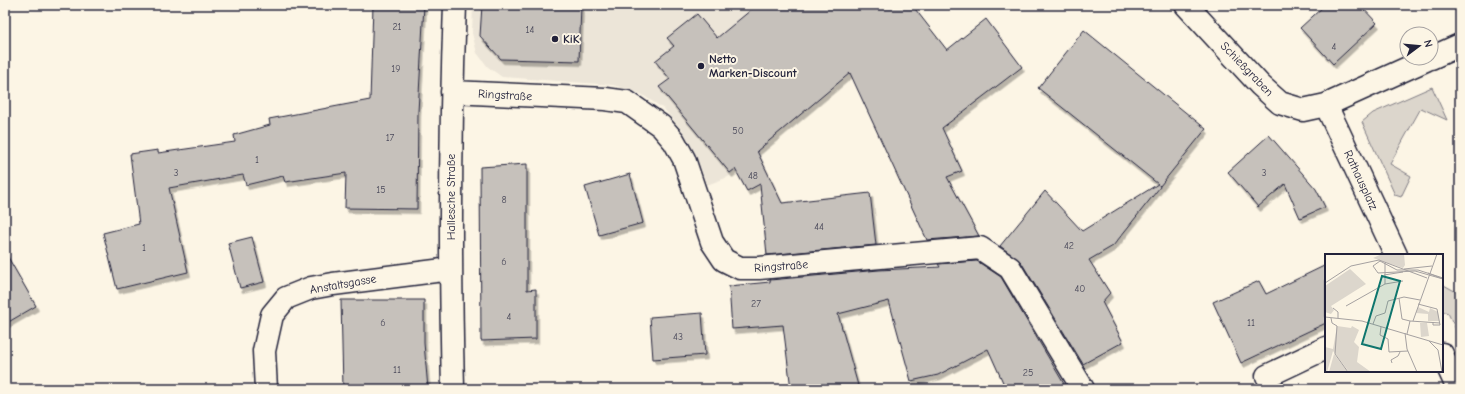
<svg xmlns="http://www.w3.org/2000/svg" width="1465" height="394" font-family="'Comic Neue',sans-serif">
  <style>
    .built { fill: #ece5d8 }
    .green { fill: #dcd6cc; stroke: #7f7c84 }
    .building { fill: #c6c1bb; stroke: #22223b; filter: url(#shadow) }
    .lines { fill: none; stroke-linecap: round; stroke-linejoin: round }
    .minor-casing { stroke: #22223b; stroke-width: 25 }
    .minor { stroke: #fcf5e5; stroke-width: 22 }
    .poi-dot { fill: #22223b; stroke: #fcf5e5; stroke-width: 1.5 }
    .labels { text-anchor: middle; stroke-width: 4; stroke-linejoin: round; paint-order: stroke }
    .number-label { font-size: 10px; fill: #4b4a5b }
    .poi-label { font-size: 12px; font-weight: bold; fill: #22223b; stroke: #fcf5e5; text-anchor: start }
    .street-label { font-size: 12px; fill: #22223b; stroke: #fcf5e5 }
    .inset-road { fill: none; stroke: #a5a1a1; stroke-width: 1 }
    .view { fill: #0f766e; fill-opacity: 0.15; stroke: #0f766e; stroke-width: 2 }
    .inset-edge { fill: none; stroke: #22223b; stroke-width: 2 }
  </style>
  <defs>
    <filter id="shadow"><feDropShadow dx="2.5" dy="4.5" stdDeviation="0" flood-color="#0004"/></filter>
  </defs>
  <rect width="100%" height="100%" fill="#fcf5e5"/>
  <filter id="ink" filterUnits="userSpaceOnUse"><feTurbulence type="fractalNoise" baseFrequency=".025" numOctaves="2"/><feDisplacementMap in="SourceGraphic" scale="8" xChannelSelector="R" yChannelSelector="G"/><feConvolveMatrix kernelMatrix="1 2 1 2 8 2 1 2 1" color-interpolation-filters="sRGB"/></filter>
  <g filter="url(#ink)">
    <path class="built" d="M473,5H912L850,73L728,177L707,185L696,156L683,131L664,109L641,94L613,85L502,77L488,67L477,53L472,33Z"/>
    <path class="green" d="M1432,87L1447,120L1421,108L1390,164L1411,176L1401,197L1395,195L1362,122L1373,113Z
      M1442,284L1460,294V338L1448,313L1442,311Z"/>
    <path class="building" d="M373,5H424L418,112L417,209L345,208L346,173L285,182L283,176L246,185L243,175L169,188L188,272L117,289L103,233L139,224L130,154L158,150V153L235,142L234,135L270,125L269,119L370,100Z
      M482,5H581L579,61L501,59L480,36Z
      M757,5H912L947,50L986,19L1022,67L942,128L962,171L947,177L979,236L927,240L850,73L757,151L782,203L870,193L876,245L767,255L760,184L747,191L735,169L730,173L659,87L670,79L655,61L674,46L667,38L697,14L717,38Z
      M1325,5H1360L1377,23L1333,64L1300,28Z
      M1084,30L1206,129L1160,186L1159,185L1160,187L1113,246L1089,260L1110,293L1102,302L1123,342L1083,364L1021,262L1000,246L1045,191L1082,231L1158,184L1038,88Z
      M1269,135L1316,189L1325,207L1300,218L1285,184L1258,207L1228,172Z
      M527,164V290L536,289V339L481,341L480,167Z
      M630,174L643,223L599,235L585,187Z
      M252,237L264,282L240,288L228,243Z
      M5,252L36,306L5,324Z
      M977,261L1001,277L1067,389H1006L988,349L938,375L911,381L889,301L838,314L859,389H791L783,325L732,329L729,286L770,282V280L879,270L940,267L938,264Z
      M1326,265V323L1241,363L1213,302L1259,281L1266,294Z
      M341,300H424V343L428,389H343Z
      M702,313L705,355L653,359L650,317Z"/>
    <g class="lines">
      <g class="minor-casing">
        <path id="minor" d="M1186,5L1260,85L1280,103L1303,110L1326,105L1430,58
          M1431,58L1460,45
          M452,92L605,99L627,102L661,126L674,141L684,159L712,242L724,260L740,268H759L980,248L1010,268L1083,389
          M1326,105L1396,255
          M1442,354L1458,389
          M1267,376L1326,348
          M266,389L264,351L272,315L286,298L311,288L333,284L451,269
          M453,389C450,261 450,133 455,5"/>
      </g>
      <use href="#minor" class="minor"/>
    </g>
  </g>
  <g class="poi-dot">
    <circle cx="555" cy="39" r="4"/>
    <circle cx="701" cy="66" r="4"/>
  </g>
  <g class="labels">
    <g class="number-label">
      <text x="397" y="30">21</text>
      <text x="530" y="33">14</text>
      <text x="1334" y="50">4</text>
      <text x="396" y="72">19</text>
      <text x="738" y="134">50</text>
      <text x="390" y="141">17</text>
      <text x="257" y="163">1</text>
      <text x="176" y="176">3</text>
      <text x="1264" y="176">3</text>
      <text x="753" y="179">48</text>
      <text x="381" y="193">15</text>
      <text x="504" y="203">8</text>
      <text x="819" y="230">44</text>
      <text x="1069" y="249">42</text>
      <text x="144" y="251">1</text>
      <text x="504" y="265">6</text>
      <text x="1080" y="292">40</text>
      <text x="756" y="307">27</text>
      <text x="509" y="320">4</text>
      <text x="383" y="326">6</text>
      <text x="1251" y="326">11</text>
      <text x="678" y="340">43</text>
      <text x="397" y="373">11</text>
      <text x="1028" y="376">25</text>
    </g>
    <g class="poi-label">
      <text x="563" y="43">KiK</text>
      <text x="709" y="63">Netto<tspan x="709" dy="14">Marken-Discount</tspan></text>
    </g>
    <g class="street-label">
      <text transform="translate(1247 69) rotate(46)" y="4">Schießgraben</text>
      <text transform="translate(505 95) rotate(3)" y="4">Ringstraße</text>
      <text transform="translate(1361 180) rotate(65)" y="4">Rathausplatz</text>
      <text transform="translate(451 197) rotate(-90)" y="4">Hallesche Straße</text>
      <text transform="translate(781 266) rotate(-4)" y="4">Ringstraße</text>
      <text transform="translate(343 284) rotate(-10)" y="4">Anstaltsgasse</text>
    </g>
  </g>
  <g transform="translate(1325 254)">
    <rect width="118" height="118" fill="#fcf5e5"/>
    <path d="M57,0H79L80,11L78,14L48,4ZM25,15L41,30L6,52L9,56L6,60L0,58V32ZM93,53L104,58L105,54L113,58L114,67H103V60L91,59ZM95,69H102L104,82L96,83ZM12,72L26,74L27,72L34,76L29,88L34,93L32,108L46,118H24L8,97L2,118H0V93L8,95ZM9,100L23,118H4Z" fill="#dcd6cc"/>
    <path class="inset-road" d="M60,9V30M79,15L107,12M103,19L118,25M59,21L78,18M118,24L93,16H72L55,7L48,12L53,19L90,17L118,25M0,29L26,12L54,6L102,24M60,30L78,27M74,44L77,65L85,67M93,50L112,55L115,71H108V68M21,52L60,30M8,54L13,58V64M0,63L37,67L118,91M6,64L7,69L12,72L10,100L23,118M88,67L112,0M48,70L51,62L60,59L63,47L79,43L95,46M56,73L55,81L63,85L64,98L83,97M80,79L82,95L92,118M82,80L85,67L115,69M104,87L113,96L117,118M67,109L66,106L73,102L75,98"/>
    <path class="view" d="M57,22L75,27L56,95L37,90Z"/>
    <rect width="118" height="118" class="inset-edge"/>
  </g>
  <rect width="1465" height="394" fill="none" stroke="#fcf5e5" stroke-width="20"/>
  <rect x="10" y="10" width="1445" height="374" fill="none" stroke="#22223b" stroke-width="1.5" filter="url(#ink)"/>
  <g transform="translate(1419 46) rotate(74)"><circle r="19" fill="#fcf5e5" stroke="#a5a1a1"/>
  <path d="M0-3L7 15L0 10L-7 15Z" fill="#22223b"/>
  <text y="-6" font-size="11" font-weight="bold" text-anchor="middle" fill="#22223b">N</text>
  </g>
</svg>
